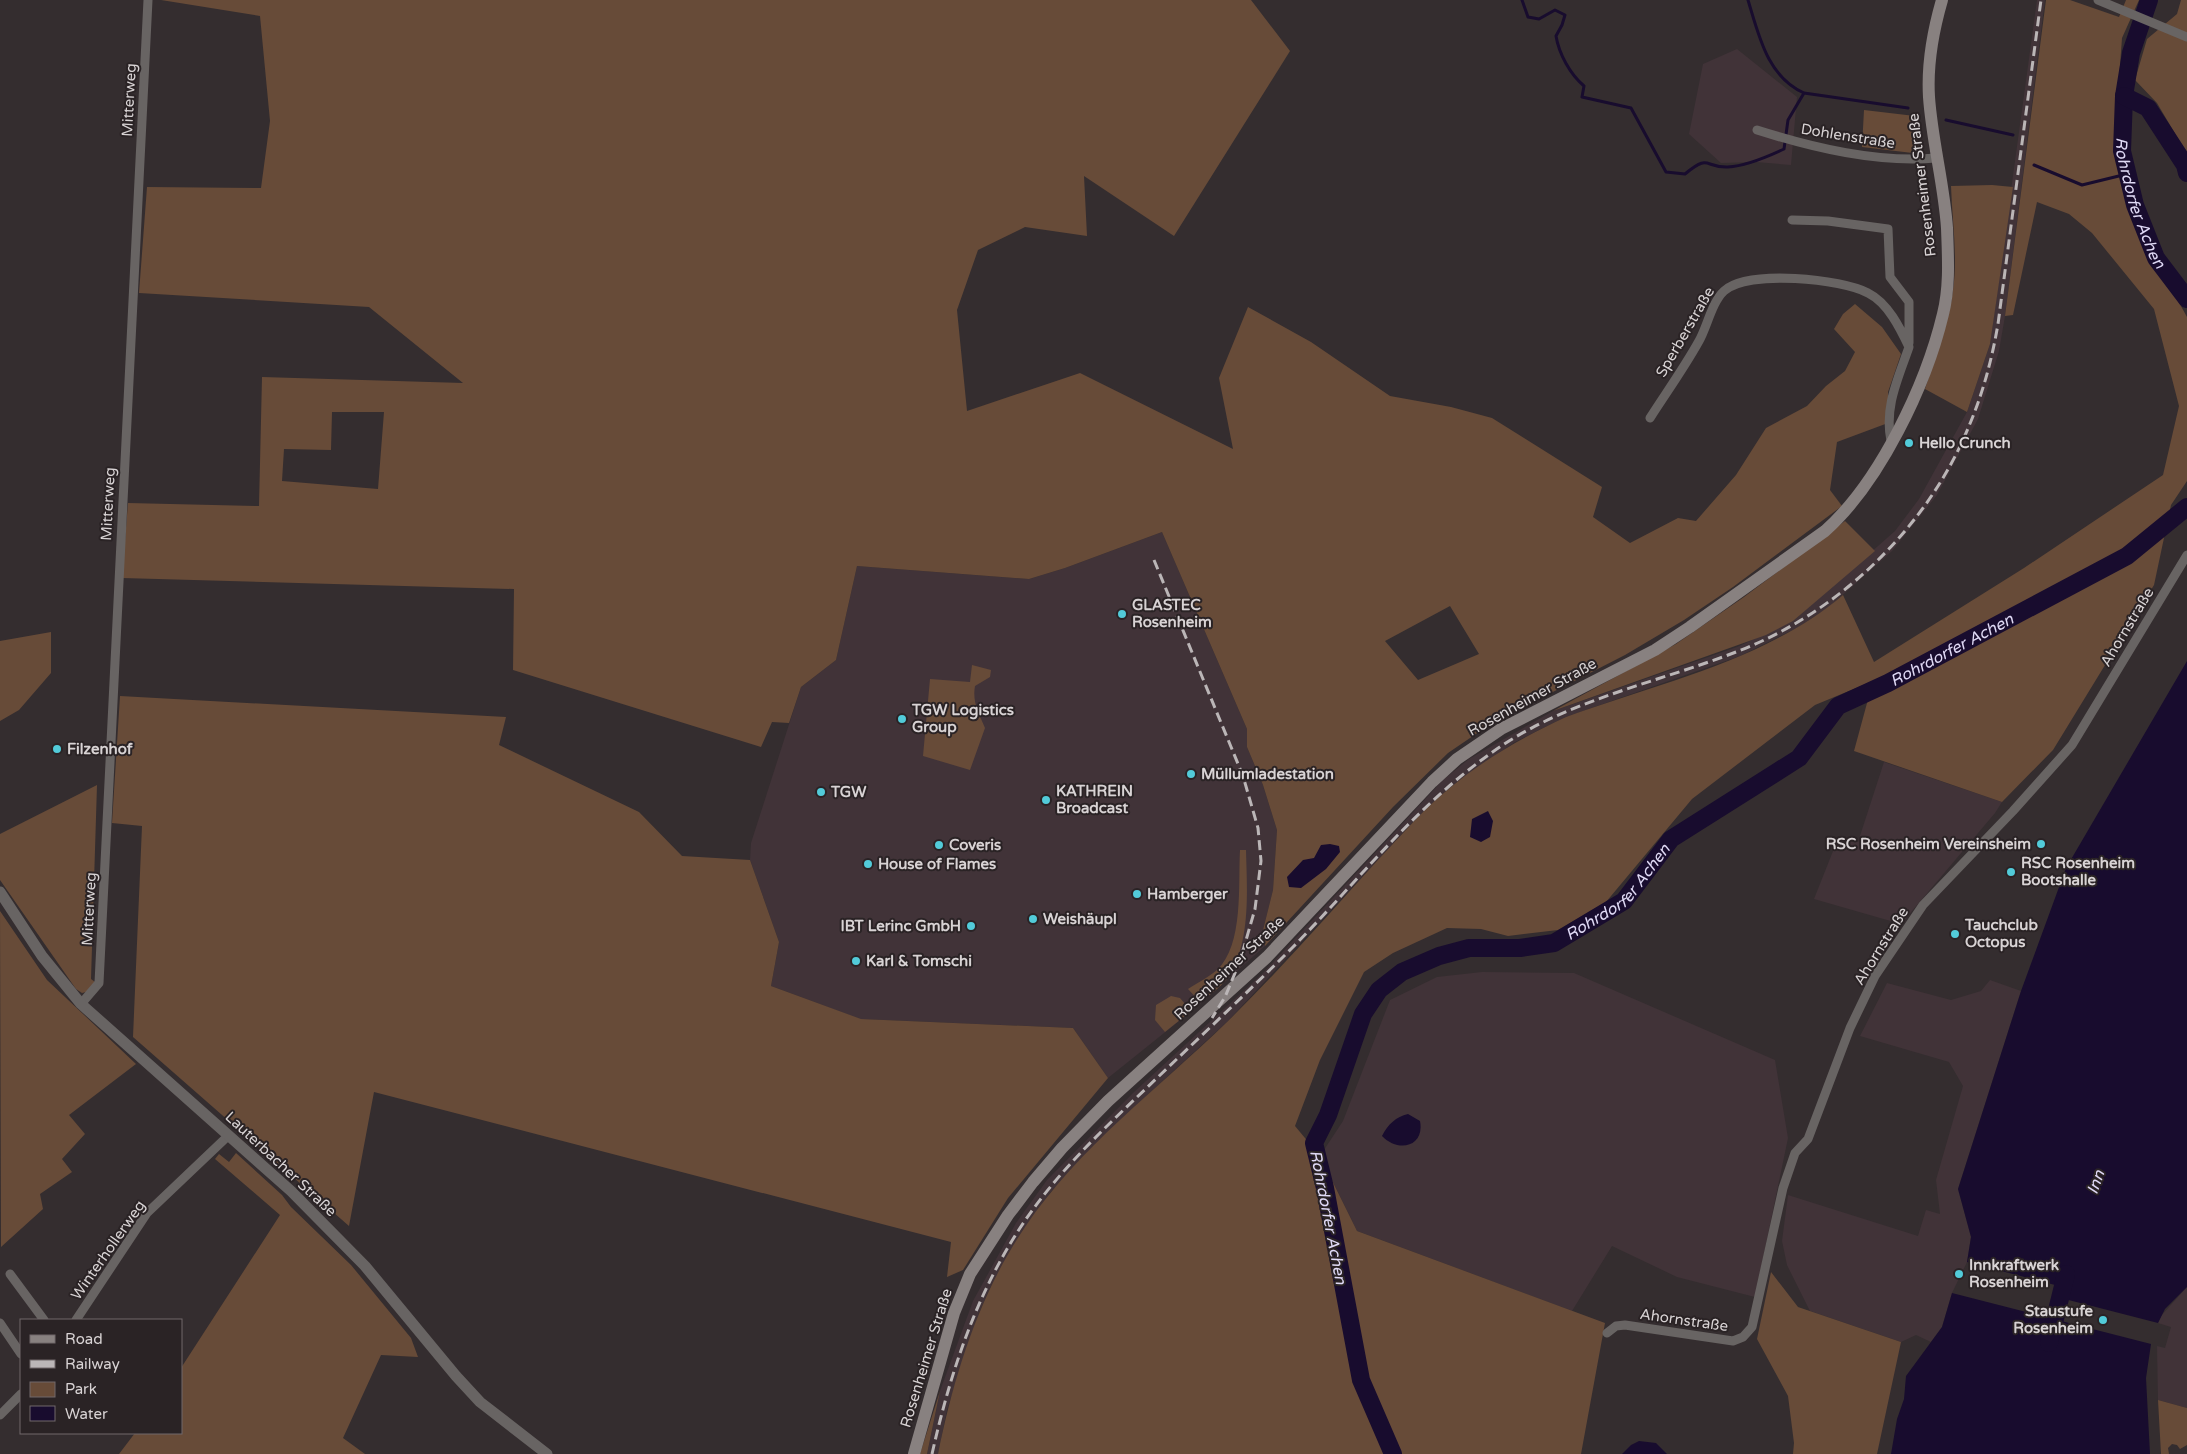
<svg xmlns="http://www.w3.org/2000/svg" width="2187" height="1454" font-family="'Varela Round',sans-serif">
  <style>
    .built { fill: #413338 }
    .green { fill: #674b38; fill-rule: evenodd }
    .water { fill: #180c2e }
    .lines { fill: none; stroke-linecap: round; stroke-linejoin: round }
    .stream { stroke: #180c2e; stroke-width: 3 }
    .river { stroke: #180c2e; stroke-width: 18 }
    .minor { stroke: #686463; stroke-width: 9 }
    .tertiary { stroke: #686463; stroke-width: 11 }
    .secondary { stroke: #888180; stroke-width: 12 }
    .rail { stroke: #bbb6b7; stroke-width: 3; stroke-dasharray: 10 5; stroke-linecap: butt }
    .poi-dot { fill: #52cbd9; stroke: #2a2325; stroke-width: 2 }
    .labels { text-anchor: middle; stroke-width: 4; stroke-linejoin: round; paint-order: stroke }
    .street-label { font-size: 15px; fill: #d8d3d4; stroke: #2a2325 }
    .poi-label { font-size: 15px; font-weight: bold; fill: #d8d3d4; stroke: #2a2325; text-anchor: start }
    .water-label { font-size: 16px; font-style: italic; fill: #e0daf6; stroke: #2a2325 }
  </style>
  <rect width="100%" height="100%" fill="#342d2f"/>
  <path class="built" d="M2037,0H2045L2005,316L1999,351L1978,419L1937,495L1892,551L1829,607L1797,628L1740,656L1566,717L1539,730L1515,742L1450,787L1415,820L1228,1021L1118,1122L1050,1193L1024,1229L990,1288L978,1316L947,1410L938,1454H927L940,1391L973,1301L1016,1223L1047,1180L1133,1093L1263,973L1443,780L1469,759L1553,711L1737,647L1793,621L1895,531L1919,499L1967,412L1990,344Z
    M1737,49L1797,97L1791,165L1756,162L1721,163L1689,134L1703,64Z
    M1162,532L1247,729V747L1263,785L1277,830L1273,890L1262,934L1265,946L1199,1005L1108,1078L1073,1028L860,1019L771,986L779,942L750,860L751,843L801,687L836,660L857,566L1029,579L1065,568Z
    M1884,762L2002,802L1995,813L1901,924L1814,899L1837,841L1858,842Z
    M1482,972L1574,973L1775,1060L1788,1138L1755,1297L1677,1277L1612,1246L1572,1311L1357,1231L1320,1156L1343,1121L1390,1000L1437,977Z
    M1990,980L2021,991L1958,1189L1971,1237L1967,1262L1952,1293L1942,1327L1931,1342L1916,1335L1901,1342L1810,1311L1787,1265L1782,1241L1788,1195L1918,1236L1926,1210L1940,1214L1936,1180L1963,1086L1949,1062L1860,1036L1887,983L1951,1000L1981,991Z
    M2187,1287V1408L2158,1400L2157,1346L2165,1348L2171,1327L2158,1323L2161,1316Z"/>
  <path class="green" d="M161,0H1251L1290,51L1174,236L1084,176L1087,236L1025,227L978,250L957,310L967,411L1080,373L1233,449L1219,378L1248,307L1311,342L1390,396L1451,407L1492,418L1602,487L1593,517L1630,543L1678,518L1696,521L1736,475L1766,428L1807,406L1826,386L1845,371L1855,352L1834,329L1843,314L1855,304L1882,327L1901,354L1888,392V423L1837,442L1830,490L1842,506L1733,587L1684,620L1625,655L1492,723L1448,753L1393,807L1265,946L1262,934L1273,890L1277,830L1263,785L1247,747V729L1162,532L1065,568L1029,579L857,566L836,660L801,687L789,723L772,722L761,747L513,670L514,589L122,578L128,503L259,506L262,377L463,383L369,307L139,293L147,187L261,188L270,121L260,16ZM332,412H384L378,489L282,481L284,449L331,450ZM1450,606L1479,654L1418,680L1385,641Z
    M2046,0H2070L2119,17L2126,0H2139L2122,38L2114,149L2157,263L2187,317V481L2171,505L2154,585L2053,750L2002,802L1854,751L1873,681L1815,705L1692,799L1606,902L1558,930L1508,936L1481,929L1447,928L1393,953L1364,972L1320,1060L1295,1126L1320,1156L1357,1231L1605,1323L1581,1454H938C954,1375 979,1295 1025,1227C1080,1146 1158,1089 1227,1022C1280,970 1328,915 1377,861C1401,836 1424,808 1451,787C1486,758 1525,736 1566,717C1659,683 1765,661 1843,595L1874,662L2024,568L2163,475L2179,406L2154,309L2092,233L2069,214L2037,202L2013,315L2005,316Z
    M2181,0H2187V154L2157,103L2135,80L2147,39L2177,14Z
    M1864,110L1915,116L1921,154L1862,147Z
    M1992,185L2013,187L1990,344L1967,412L1925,389C1935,357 1949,324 1953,290C1958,256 1952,220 1951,186Z
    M1845,521L1875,551L1793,621L1766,635L1553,711L1676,644L1744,597Z
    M51,632V673L19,710L0,721V641Z
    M972,665L991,670L990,677L975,686C972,702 979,714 985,728L970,770L923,756L930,679L970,682Z
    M120,696L506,717L499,745L639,812L682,856L750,860L779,942L771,986L861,1019L1073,1028L1108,1078L1008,1198L963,1270L947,1277L951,1242L374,1092L349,1226L133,1037L142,826L112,823Z
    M97,785L91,979L95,982L90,991L82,993L76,989L0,880V834Z
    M1240,850H1246C1247,890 1251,940 1229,976C1223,986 1209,995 1200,1002L1188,989C1197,983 1209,977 1217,970C1244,945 1238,884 1240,850Z
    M0,911L47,980L136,1064L69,1115L85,1134L62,1159L72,1172L40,1194L43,1209L1,1247Z
    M1171,996L1180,998L1191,1011L1165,1032L1155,1020L1156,1005Z
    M236,1153L282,1195L291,1207L351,1265L411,1338L418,1357L381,1355L343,1438L365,1454H119L135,1433H181V1368L280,1215L215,1159L219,1154L229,1162Z
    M1771,1272L1798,1307L1901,1342L1877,1454H1793L1794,1443L1788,1396L1757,1339Z
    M940,1391L927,1454H920Z
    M2158,1400L2187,1408V1445L2180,1449L2177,1445L2172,1444L2168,1448L2169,1454H2161Z"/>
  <path class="water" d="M2187,661V1287L2165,1309L2158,1323L2053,1296L2055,1285L1967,1262L1971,1237L1958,1189L2021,991L2066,868Z
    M1488,811L1493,821L1490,837L1481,842L1470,837L1472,819Z
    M1330,844L1339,846L1340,852L1326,869L1301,888L1289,887L1287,877L1303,860L1314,858L1321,845Z
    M1408,1114L1420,1121C1425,1147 1398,1153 1382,1136C1388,1124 1396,1117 1408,1114Z
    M1952,1293L2151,1344L2146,1378L2150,1454H1891L1897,1419L1904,1399L1906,1376L1942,1327Z
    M1639,1441L1656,1443L1667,1454H1622L1631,1445Z"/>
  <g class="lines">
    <path class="stream" d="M1522,0L1528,17L1539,19L1555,10L1565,15L1562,25L1556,36C1559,54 1570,74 1584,86L1582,97L1631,108L1666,172L1685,174C1710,153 1704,168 1728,167C1746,166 1767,157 1784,149L1788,120L1804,93
      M1748,0C1759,36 1767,76 1804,93L1908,108
      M1946,120L2013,135
      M2034,165L2082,185L2127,174"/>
    <g class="river">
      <path id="s1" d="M2149,0L2131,53L2124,96L2122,151L2135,205L2156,258L2187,299"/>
      <path d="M2124,96L2148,108L2185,165L2187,173"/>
      <path d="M2049,1343L2066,1274"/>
      <path id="s2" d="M1393,1454L1361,1380L1325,1188L1314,1143L1328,1115L1363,1014L1379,990L1402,972L1439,956L1469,948H1520L1554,943L1624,901L1671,839L1799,758L1838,706L1888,683L2127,556L2187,507"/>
    </g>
    <path class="minor" d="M2098,0L2187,37
      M1757,130C1814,148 1877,163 1936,158
      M1792,220L1828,221L1888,229L1890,277L1909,302V343
      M1650,418C1666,393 1684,368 1699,341C1707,327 1712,302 1724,291C1748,269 1842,279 1868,293C1888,303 1900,328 1909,347C1898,379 1884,407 1891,441
      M81,1004L99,983L148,0
      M10,1274L44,1320
      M76,1320L147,1213L229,1135
      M0,1323L21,1354
      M1607,1333L1616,1326L1625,1325L1733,1341L1743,1337L1752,1327L1783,1188L1795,1153L1808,1139L1850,1028L1875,976L1923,905L2013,811L2072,745L2187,555
      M0,1415L21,1394"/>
    <path class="tertiary" d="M0,892L42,956L81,1004L291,1191L365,1266L456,1376L480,1402L547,1454"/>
    <path class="secondary" d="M914,1454L954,1313L970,1274L1008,1215L1033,1182L1062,1148L1108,1101L1267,957L1432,782L1457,759L1501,729L1655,650L1690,627L1825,531C1880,482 1926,385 1943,314C1950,286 1948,257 1947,228C1944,184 1932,141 1929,97C1927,64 1933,31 1942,0"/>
    <path class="rail" d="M1154,560L1243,776L1258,828L1261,861L1255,909L1240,961L1225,997L1212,1018
      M932,1454C950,1374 975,1297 1020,1228C1058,1170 1108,1125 1157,1078C1202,1035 1248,992 1292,948C1363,876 1423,796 1509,741C1578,698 1661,681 1736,652C1839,613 1928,527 1969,426C1983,393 1992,359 1998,324L2041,0"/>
  </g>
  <g class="poi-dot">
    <circle cx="1909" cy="443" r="5"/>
    <circle cx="1122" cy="614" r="5"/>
    <circle cx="902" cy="719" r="5"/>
    <circle cx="57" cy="749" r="5"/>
    <circle cx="1191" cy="774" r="5"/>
    <circle cx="821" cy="792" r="5"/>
    <circle cx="1046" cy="800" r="5"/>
    <circle cx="2041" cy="844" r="5"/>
    <circle cx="939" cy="845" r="5"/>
    <circle cx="868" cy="864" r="5"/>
    <circle cx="2011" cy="872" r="5"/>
    <circle cx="1137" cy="894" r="5"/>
    <circle cx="1033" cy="919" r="5"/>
    <circle cx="971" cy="926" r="5"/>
    <circle cx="1955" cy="934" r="5"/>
    <circle cx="856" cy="961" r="5"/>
    <circle cx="1959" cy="1274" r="5"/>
    <circle cx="2103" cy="1320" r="5"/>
  </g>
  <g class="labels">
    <g class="street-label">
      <text transform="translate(129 100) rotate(-87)" y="5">Mitterweg</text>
      <text transform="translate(1848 136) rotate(9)" y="5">Dohlenstraße</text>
      <text transform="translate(1922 185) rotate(-97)" y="5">Rosenheimer Straße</text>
      <text transform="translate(1685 332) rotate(-60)" y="5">Sperberstraße</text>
      <text transform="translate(108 504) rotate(-87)" y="5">Mitterweg</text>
      <text transform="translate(2127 627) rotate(-59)" y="5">Ahornstraße</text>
      <text transform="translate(1532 697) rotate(-29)" y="5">Rosenheimer Straße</text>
      <text transform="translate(89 909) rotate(-87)" y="5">Mitterweg</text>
      <text transform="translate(1881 946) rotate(-58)" y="5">Ahornstraße</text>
      <text transform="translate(1229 968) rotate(-43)" y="5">Rosenheimer Straße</text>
      <text transform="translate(281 1164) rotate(43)" y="5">Lauterbacher Straße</text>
      <text transform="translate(108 1250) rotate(-55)" y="5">Winterhollerweg</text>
      <text transform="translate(1684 1320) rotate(8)" y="5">Ahornstraße</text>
      <text transform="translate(926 1358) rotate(-73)" y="5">Rosenheimer Straße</text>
    </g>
    <g class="poi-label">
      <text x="1919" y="448">Hello Crunch</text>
      <text x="1132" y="610">GLASTEC<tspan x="1132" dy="17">Rosenheim</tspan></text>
      <text x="912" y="715">TGW Logistics<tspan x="912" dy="17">Group</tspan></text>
      <text x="67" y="754">Filzenhof</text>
      <text x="1201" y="779">Müllumladestation</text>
      <text x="1056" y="796">KATHREIN<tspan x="1056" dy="17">Broadcast</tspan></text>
      <text x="831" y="797">TGW</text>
      <text x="2031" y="849" text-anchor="end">RSC Rosenheim Vereinsheim</text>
      <text x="949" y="850">Coveris</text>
      <text x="2021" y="868">RSC Rosenheim<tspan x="2021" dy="17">Bootshalle</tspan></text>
      <text x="878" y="869">House of Flames</text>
      <text x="1147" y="899">Hamberger</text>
      <text x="1043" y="924">Weishäupl</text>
      <text x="1965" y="930">Tauchclub<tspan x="1965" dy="17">Octopus</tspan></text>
      <text x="961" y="931" text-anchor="end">IBT Lerinc GmbH</text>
      <text x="866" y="966">Karl &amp; Tomschi</text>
      <text x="1969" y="1270">Innkraftwerk<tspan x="1969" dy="17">Rosenheim</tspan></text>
      <text x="2093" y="1316" text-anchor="end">Staustufe<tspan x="2093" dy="17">Rosenheim</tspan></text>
    </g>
    <g class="water-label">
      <text dy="6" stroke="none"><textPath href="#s1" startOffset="209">Rohrdorfer Achen</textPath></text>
      <text dy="6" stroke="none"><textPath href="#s2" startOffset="1178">Rohrdorfer Achen</textPath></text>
      <text dy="6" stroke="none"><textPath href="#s2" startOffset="758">Rohrdorfer Achen</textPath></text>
      <text transform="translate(2095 1182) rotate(-71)" y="6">Inn</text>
      <text transform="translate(1329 1217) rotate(79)" y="6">Rohrdorfer Achen</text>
    </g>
  </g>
  <rect x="20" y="1319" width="162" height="115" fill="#2a2325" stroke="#70696b"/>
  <rect x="30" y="1335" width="25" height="8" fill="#888180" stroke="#70696b"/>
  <text x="65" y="1344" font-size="15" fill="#d8d3d4">Road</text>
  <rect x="30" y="1360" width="25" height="8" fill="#bbb6b7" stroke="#70696b"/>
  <text x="65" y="1369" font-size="15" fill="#d8d3d4">Railway</text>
  <rect x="30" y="1382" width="25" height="15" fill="#674b38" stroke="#70696b"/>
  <text x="65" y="1394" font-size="15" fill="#d8d3d4">Park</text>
  <rect x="30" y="1406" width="25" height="15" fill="#180c2e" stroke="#70696b"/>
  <text x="65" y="1419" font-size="15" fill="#d8d3d4">Water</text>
</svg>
